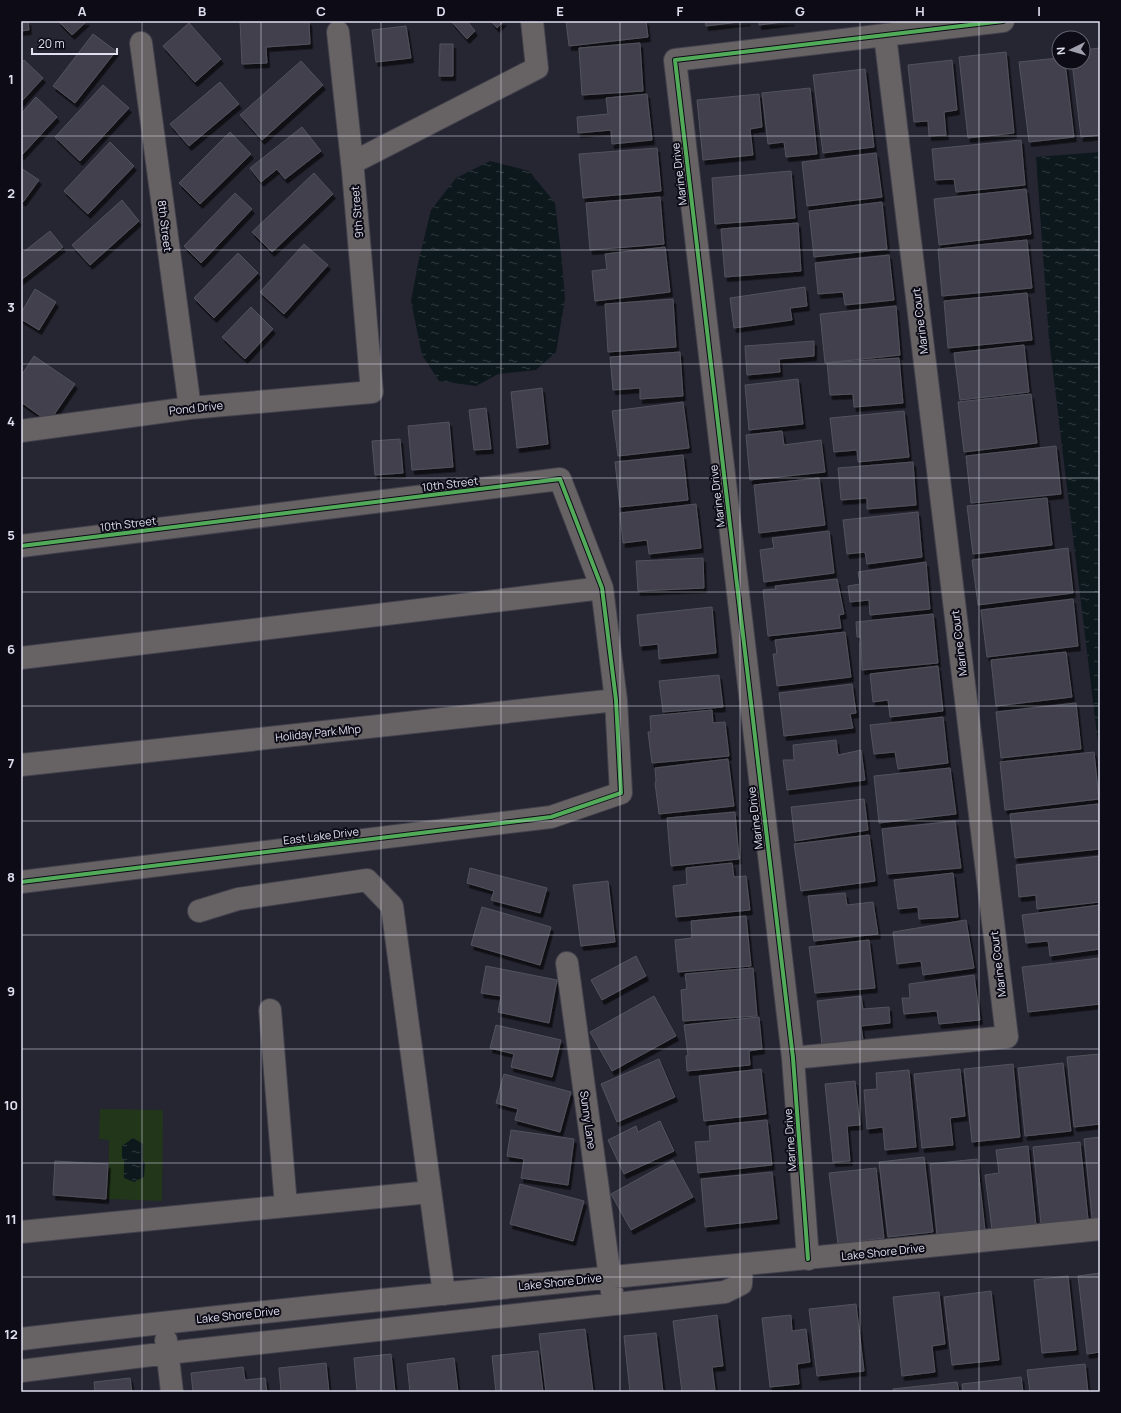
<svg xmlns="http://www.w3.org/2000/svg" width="1121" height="1413" font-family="Manrope,sans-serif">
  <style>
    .pitch { fill: #22371a }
    .water { fill: url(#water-ripples) }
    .building { fill: #42414e; stroke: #52525d; filter: url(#shadow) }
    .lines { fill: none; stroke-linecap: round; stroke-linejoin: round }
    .street-casing { stroke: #41404c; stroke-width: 24 }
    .street { stroke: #676263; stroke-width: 22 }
    .cycleway-casing { stroke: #0c0b16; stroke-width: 6 }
    .cycleway { stroke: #51ab58; stroke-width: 4 }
    .grid { fill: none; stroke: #e0e0f1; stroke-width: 1; stroke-opacity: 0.55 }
    .labels { text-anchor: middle; stroke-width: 4; stroke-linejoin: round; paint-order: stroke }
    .street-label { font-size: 11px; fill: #e0e0f1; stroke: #0c0b16 }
    .neatline { fill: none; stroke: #e0e0f1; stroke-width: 1.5 }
    .grid-label { font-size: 13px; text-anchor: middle; font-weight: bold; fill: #e0e0f1 }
  </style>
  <defs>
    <pattern id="water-ripples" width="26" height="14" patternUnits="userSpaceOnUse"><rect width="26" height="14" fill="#0d181c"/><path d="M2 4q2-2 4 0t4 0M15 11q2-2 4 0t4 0" fill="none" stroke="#30393d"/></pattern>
    <filter id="shadow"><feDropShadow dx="2.5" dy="4.5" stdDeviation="0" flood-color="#0009"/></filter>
  </defs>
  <rect width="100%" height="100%" fill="#262532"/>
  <path class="pitch" d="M100,1109L163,1110L162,1201L108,1199L109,1140L99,1139Z"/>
  <path class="water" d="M1100,152V759L1049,339L1036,157Z
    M490,161L529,171L555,203L562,262L565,299L556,352L536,370L498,374L476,386L439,381L422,355L411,301L419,259L431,210L456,178Z
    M133,1138L143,1144V1161L145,1163L144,1177L134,1182L124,1178V1160L122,1158V1146Z"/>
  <path class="building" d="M21,21H28L29,30L21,31Z
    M58,21H87L72,35Z
    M240,21H309L310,44L266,47L267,63L242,64Z
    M451,21H467L475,31L467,39Z
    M491,21H504L497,28Z
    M566,21H646L648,37L569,46Z
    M705,21H748L706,26Z
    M759,21H792L759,25Z
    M189,23L221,59L195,82L163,46Z
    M406,26L411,58L376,62L372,30Z
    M93,34L116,51L75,103L53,86Z
    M640,43L643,91L582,95L579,48Z
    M440,44H453V76H439Z
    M1100,48V135L1081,137L1072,62H1083V50Z
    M1006,52L1014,133L968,138L959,57Z
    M1059,58V62H1065L1074,137L1029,142L1019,62Z
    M24,60L43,78L21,102V63Z
    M952,60L957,110L944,112L946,135L929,136L928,121L914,122L908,65Z
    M301,61L323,85L262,140L240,115Z
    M865,69L874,147L823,153L813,75Z
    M220,82L239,104L189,146L170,124Z
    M103,85L129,108L80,161L55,137Z
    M810,88L817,154L786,157L784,142L768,144L762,93Z
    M647,94L652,140L612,144L611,130L578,133L577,117L608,114L606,98Z
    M759,94L762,127L750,129L753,155L703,160L697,100Z
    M36,97L57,117L21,156V114Z
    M302,127L321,151L285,179L277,169L261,182L250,168Z
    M230,132L251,154L200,204L179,183Z
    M1021,140L1025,185L956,192L954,179L935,180L932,149Z
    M110,142L134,166L88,214L64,191Z
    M657,148L661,191L583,198L579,154Z
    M876,153L882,197L807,206L802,162Z
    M21,168L39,180L23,202L21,200Z
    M791,171L795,218L715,224L712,178Z
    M314,173L333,194L272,252L252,232Z
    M1026,189L1031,234L939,245L934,199Z
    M235,193L252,209L201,263L184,246Z
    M660,197L664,244L590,250L586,203Z
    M122,200L139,221L90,265L72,245Z
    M882,202L887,249L814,257L809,211Z
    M798,223L801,271L725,277L721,229Z
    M50,231L63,247L21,280V254Z
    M1027,240L1032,288L942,296L938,249Z
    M304,244L328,265L284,314L260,292Z
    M665,247L670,292L595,301L592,271L607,269L605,254Z
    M238,253L258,273L214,318L194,298Z
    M889,255L894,300L845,305L843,292L818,294L815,263Z
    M805,287L807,306L790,308L792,320L734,328L730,298Z
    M35,289L56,302L39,330L21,319V313Z
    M1027,293L1032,340L948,348L944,301Z
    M673,299L676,347L608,352L605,304Z
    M896,306L900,355L825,363L820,314Z
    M251,307L273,329L245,359L222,337Z
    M814,341V356L779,359L780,372L747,375L745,346Z
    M1024,345L1029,392L960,400L954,353Z
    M680,352L683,396L640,399V388L613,390L610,357Z
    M34,356L75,384L49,422L21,402V376Z
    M899,358L903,403L854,407L853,394L830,395L827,363Z
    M798,379L803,424L749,430L745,385Z
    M542,388L548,444L517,448L511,392Z
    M1031,394L1037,443L964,452L958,402Z
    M683,402L689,448L618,456L612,411Z
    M486,408L491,449L474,450L469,410Z
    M904,411L909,457L858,462L857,450L834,452L830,418Z
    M449,422L453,467L412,470L408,426Z
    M782,431L784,445L821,440L825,472L750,480L746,435Z
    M400,439L403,473L375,475L372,441Z
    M1056,446L1061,494L971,503L966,456Z
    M683,455L688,500L620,507L615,462Z
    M913,462L916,505L867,509V498L841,500L838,468Z
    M819,478L825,525L759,533L754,485Z
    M1047,498L1052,545L973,554L967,506Z
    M696,504L701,548L649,554L647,540L623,543L620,513Z
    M918,512L922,557L867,564L865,552L847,554L843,520Z
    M829,531L834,573L764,582L760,550L774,548L772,538Z
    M1068,548L1073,593L978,605L972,560Z
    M703,558L704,588L638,591L636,561Z
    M926,562L930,609L870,615L869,600L850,602L848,586L860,584L858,572Z
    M837,579L844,614L839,615L841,628L768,636L763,590L776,589L775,586Z
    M1073,599L1078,646L987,657L981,610Z
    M712,607L716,653L659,659L658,644L640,646L637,615Z
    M933,614L938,663L862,670L861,637H857L856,622Z
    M845,632L851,677L777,686L773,654H777L775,640Z
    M1066,652L1072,697L996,706L991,660Z
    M938,666L943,711L890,717L888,700L873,702L870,674Z
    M719,675L723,707L663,712L659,681Z
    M852,684L856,713L850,714L853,728L784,736L779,693Z
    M1076,703L1081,749L1001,758L996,712Z
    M712,710L713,723L725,722L729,756L652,763L648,732H651L650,716Z
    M943,717L948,763L898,769L895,752L874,754L870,725Z
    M836,740L838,755L861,750L865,780L787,790L783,760H794L793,745Z
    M1094,752L1099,799L1005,810L1000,762Z
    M728,759L734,806L659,814L655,783L656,781L655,768Z
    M950,768L956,814L879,823L874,776Z
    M864,799L868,830L795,841L791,807Z
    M1098,804L1100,849L1015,858L1010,814Z
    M735,812L739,859L671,866L667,818Z
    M955,821L961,868L887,874L882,829Z
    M869,835L875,881L801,891L794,844Z
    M1100,856V902L1037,909L1036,895L1019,897L1016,865Z
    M732,863L734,877L746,876L750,910L676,917L673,886L687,884L686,868Z
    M470,868L547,888L540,913L491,900L494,891L467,883Z
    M953,873L958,917L919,919L918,907L898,909L894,880Z
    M608,881L615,942L581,946L573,885Z
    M845,893L847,905L873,902L878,934L814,941L808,896Z
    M1100,905V949L1050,956L1048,941L1026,943L1022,915Z
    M482,907L551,927L540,965L471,945Z
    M746,916L751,966L678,972L675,940L692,938L691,921Z
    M966,920L974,968L923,975L921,961L897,964L893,932Z
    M869,940L875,988L815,993L809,947Z
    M636,956L646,976L602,1000L591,980Z
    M1100,958V1004L1028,1012L1022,967Z
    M486,966L557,980L549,1023L498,1012L501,996L481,993Z
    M753,968L757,1016L683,1021L681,990L687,989L685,974Z
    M974,975L980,1020L939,1024L937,1011L904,1014L902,998H910L909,984Z
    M654,996L676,1036L612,1071L590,1032Z
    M861,996L863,1009L889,1007L890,1023L861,1026L863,1040L822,1045L817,1001Z
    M759,1017L762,1049L749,1051L750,1065L687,1071L686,1056L688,1055L684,1025Z
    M496,1025L561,1040L552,1077L511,1067L514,1054L490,1048Z
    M1100,1054V1124L1074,1127L1067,1057Z
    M659,1059L675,1097L617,1122L601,1084Z
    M1063,1063L1071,1131L1025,1136L1018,1068Z
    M1013,1064L1020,1137L972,1142L964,1069Z
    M761,1069L766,1114L704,1121L699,1076Z
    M960,1069L965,1116L950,1118L953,1145L922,1148L914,1074Z
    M909,1070L916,1147L885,1150L883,1127L867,1129L864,1090L877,1089L876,1073Z
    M504,1074L571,1092L560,1132L515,1120L518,1109L496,1103Z
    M855,1081L860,1125L847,1126L850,1161L833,1162L825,1084Z
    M767,1120L772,1165L698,1173L695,1142L710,1141L709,1126Z
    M660,1121L674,1151L624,1174L608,1140L636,1126L638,1132Z
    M511,1130L574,1139L568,1185L521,1178L524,1159L507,1156Z
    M1100,1137V1217L1092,1218L1084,1139Z
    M1080,1142L1088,1219L1041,1224L1033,1147Z
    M1028,1146L1036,1225L992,1230L985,1175L999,1173L996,1150Z
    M924,1157L933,1232L888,1237L879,1162Z
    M977,1159L985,1230L937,1235L930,1164Z
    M673,1160L693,1197L631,1230L611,1194Z
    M55,1161L108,1164L106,1199L53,1195Z
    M876,1168L884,1238L838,1244L829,1173Z
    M772,1172L777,1219L705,1227L701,1179Z
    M520,1184L584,1201L573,1241L510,1224Z
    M1100,1273V1352L1087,1354L1078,1276Z
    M1068,1276L1076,1350L1042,1353L1034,1280Z
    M991,1291L999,1360L952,1365L944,1297Z
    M939,1292L945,1344L932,1346L935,1372L902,1376L893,1297Z
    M856,1304L864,1371L817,1376L809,1309Z
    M717,1315L723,1366L712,1367L715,1390L682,1392L673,1321Z
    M791,1315L792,1331L806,1329L810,1362L797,1364L799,1384L770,1387L762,1318Z
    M585,1329L593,1392H546L539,1334Z
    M656,1333L663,1392H630L624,1336Z
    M538,1351L543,1392H496L492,1356Z
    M391,1354L395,1392H357L354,1358Z
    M454,1358L458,1392H410L407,1364Z
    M326,1363L329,1392H281L279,1368Z
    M1085,1364L1088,1392H1030L1027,1370Z
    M243,1367L245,1380L265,1378L267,1392H193L191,1373Z
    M1021,1377L1023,1392H963L962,1384Z
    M130,1378L132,1392H95L94,1382Z
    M957,1382L959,1392H893V1389Z"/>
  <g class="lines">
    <g class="street-casing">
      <path id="street" d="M141,43L190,408
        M352,163L537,68L532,21
        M21,431L190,408L372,392L353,171L338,32
        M21,546L560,479L602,588L616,700L621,793L551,817L21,882
        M21,658L602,588
        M21,765L616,700
        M199,911L238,899L367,880L392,906L444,1294
        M567,963L612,1292
        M270,1010L286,1206
        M793,1058L1007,1037L885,35
        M21,1232L430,1192
        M808,1259L793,1058L675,60L1003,21
        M21,1339C380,1297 740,1266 1100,1229
        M166,1340L172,1392
        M21,1371L168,1353L725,1292L741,1284L742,1266"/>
    </g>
    <use href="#street" class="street"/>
    <g class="cycleway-casing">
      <path id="cycleway" d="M21,546L560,479L602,588L616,700L621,793L551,817L21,882
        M808,1259L793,1058L675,60L1003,21"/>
    </g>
    <use href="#cycleway" class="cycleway"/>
  </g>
  <path class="grid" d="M142,21V1392M261,21V1392M381,21V1392M501,21V1392M620,21V1392M740,21V1392M860,21V1392M979,21V1392M21,136H1100M21,250H1100M21,364H1100M21,478H1100M21,592H1100M21,706H1100M21,821H1100M21,935H1100M21,1049H1100M21,1163H1100M21,1277H1100"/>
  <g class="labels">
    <g class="street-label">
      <text transform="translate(679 174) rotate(-97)" y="4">Marine Drive</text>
      <text transform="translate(357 212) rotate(-95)" y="4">9th Street</text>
      <text transform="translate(165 226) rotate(83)" y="4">8th Street</text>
      <text transform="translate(920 321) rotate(-97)" y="4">Marine Court</text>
      <text transform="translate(196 408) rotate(-6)" y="4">Pond Drive</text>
      <text transform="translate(450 484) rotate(-7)" y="4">10th Street</text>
      <text transform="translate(717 496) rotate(-97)" y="4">Marine Drive</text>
      <text transform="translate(128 524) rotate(-7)" y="4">10th Street</text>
      <text transform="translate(959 643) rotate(-97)" y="4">Marine Court</text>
      <text transform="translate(318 733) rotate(-6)" y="4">Holiday Park Mhp</text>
      <text transform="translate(755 818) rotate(-97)" y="4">Marine Drive</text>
      <text transform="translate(321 836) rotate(-7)" y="4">East Lake Drive</text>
      <text transform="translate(998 964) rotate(-97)" y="4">Marine Court</text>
      <text transform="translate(588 1120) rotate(82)" y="4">Sunny Lane</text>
      <text transform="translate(790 1140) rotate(-94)" y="4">Marine Drive</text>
      <text transform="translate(883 1252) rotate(-6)" y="4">Lake Shore Drive</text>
      <text transform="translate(560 1282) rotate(-6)" y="4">Lake Shore Drive</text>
      <text transform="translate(238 1315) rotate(-6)" y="4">Lake Shore Drive</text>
    </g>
  </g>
  <rect width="1121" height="1413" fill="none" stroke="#0c0b16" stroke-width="44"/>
  <g transform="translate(1071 50) rotate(265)"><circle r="19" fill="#0c0b16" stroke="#61606e"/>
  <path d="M0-3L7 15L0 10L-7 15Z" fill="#9f9fae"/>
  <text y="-6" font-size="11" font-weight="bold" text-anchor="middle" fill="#e0e0f1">N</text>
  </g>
  <path d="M32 48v6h85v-6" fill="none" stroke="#e0e0f1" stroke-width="2"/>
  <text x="38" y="48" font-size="12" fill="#e0e0f1" stroke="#0c0b16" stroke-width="3" paint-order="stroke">20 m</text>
  <rect x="22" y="22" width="1077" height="1369" class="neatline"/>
  <g class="grid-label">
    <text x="82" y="16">A</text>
    <text x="202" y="16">B</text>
    <text x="321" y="16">C</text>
    <text x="441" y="16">D</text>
    <text x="560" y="16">E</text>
    <text x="680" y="16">F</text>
    <text x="800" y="16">G</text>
    <text x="920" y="16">H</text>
    <text x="1039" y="16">I</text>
    <text x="11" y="84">1</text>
    <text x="11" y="198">2</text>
    <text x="11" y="312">3</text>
    <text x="11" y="426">4</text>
    <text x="11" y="540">5</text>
    <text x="11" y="654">6</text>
    <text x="11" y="768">7</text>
    <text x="11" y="882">8</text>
    <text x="11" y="996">9</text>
    <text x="11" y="1110">10</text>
    <text x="11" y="1224">11</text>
    <text x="11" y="1339">12</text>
  </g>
</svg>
